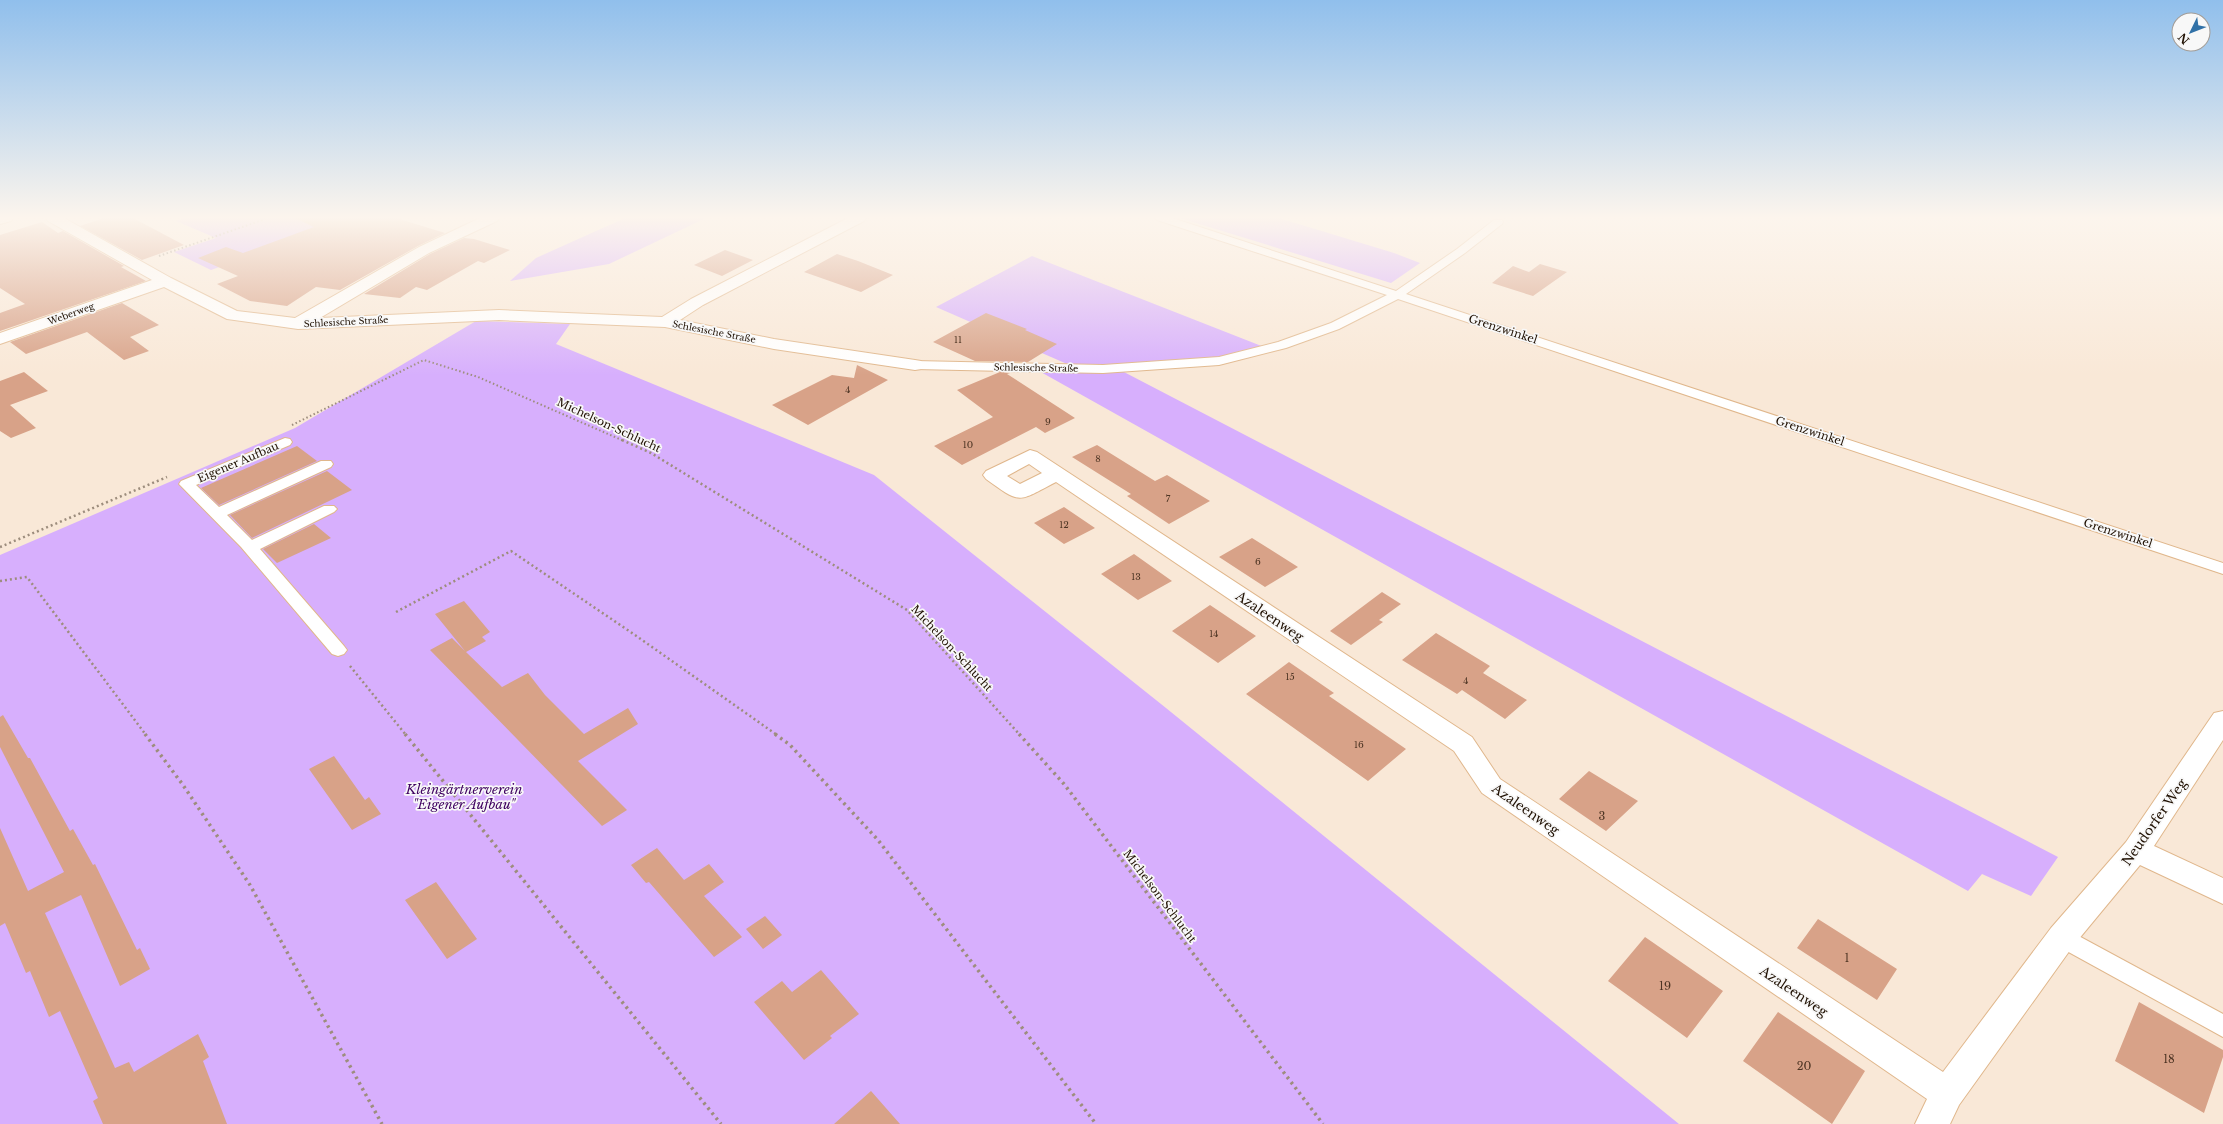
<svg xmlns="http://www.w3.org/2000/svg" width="2223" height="1124" font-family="'Libre Baskerville',serif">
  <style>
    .green { fill: #d7affd }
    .building { fill: #d8a288 }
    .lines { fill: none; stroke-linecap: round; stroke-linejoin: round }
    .service-casing { stroke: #e0b78c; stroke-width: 2 }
    .minor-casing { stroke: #e0b78c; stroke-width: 2 }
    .secondary-casing { stroke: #e0b78c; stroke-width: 2 }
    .path-far2 { stroke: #9d8d7d; stroke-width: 2; stroke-dasharray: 1.5 2.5; stroke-linecap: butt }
    .path-far1 { stroke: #9d8d7d; stroke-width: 2.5; stroke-dasharray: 2 3; stroke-linecap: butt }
    .path { stroke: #9d8d7d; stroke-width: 3.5; stroke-dasharray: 2.5 4; stroke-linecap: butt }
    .service { fill: #fff; fill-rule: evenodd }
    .minor { fill: #fff; fill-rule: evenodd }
    .secondary { fill: #fff; fill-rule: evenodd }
    .labels { text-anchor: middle; stroke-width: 3.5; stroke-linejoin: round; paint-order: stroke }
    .far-street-label { font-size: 9px; fill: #201103; stroke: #f8f8f8 }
    .number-label { font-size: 9px; fill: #4e3524 }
    .street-label { font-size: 11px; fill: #201103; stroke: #f8f8f8 }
    .near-number-label { font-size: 11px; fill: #4e3524 }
    .near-street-label { font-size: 13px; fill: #201103; stroke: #f8f8f8 }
    .near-park-label { font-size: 13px; font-style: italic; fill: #3e0060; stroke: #f8f8f8 }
  </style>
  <rect width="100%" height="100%" fill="#f9e8d7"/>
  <path class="green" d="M184,218H355L211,270L174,252L216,238L176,221Z
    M625,218H706L609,264L510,281L536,258Z
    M1180,218H1279L1394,253L1420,263L1391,283Z
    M1032,256L1264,347L1219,359L1074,367L936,307Z
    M476,321L570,324L556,344L874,475L1166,708L1679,1124H0V555L295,428Z
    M1039,371H1122L2058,857L2031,896L1982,874L1968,891Z"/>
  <path class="building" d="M104,218H133L184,245L142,260L80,226Z
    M295,218H396L445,233L418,246L340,290L316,287L287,306L250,301L217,284L238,276L198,258L226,247L243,253L314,227Z
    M42,222L58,233L63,231L124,266L121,267L146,281L0,331V313L25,304L0,288V235Z
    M464,238L474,239L510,250L484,263L478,261L427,290L416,287L400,298L364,294L430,254Z
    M725,250L753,260L722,276L694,265Z
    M837,254L858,261L893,275L861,292L804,272Z
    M1540,264L1567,272L1533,296L1492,283L1513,266L1529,272Z
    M122,303L159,325L130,337L149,351L124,360L87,332L26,354L10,342Z
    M986,313L1027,329L1025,330L1057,344L1028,362L975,361L933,342Z
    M857,365L888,380L808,425L772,405L832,375L854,378Z
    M24,372L48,391L10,405L36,428L11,438L0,431V381Z
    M1000,372L1010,373L1007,374L1075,418L1045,433L1036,427L962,465L934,446L993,417L957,390Z
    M1097,445L1155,481L1167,475L1210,501L1169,524L1127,496L1131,494L1072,457Z
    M297,446L317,461L219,505L201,488Z
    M327,471L352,490L252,538L230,515Z
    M1064,507L1095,528L1064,544L1034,523Z
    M314,524L331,538L277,563L263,549Z
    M1252,538L1298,567L1265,587L1219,557Z
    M1134,554L1172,581L1138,600L1101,574Z
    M1382,592L1401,604L1379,620L1383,622L1351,645L1330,631Z
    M464,601L490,632L482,637L486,641L466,652L502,687L528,673L545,695L584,734L628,708L638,724L578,761L627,810L602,826L430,650L452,638L465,651L435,614Z
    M1210,605L1256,636L1218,663L1172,631Z
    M1436,633L1490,666L1483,673L1527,700L1505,719L1462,690L1457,694L1402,660Z
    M1289,662L1334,693L1329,696L1406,749L1368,781L1246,694Z
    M3,715L28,758H30L70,831L73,829L93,865L95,864L137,950L140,948L150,969L120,986L81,895L45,913L115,1068L129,1062L134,1072L198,1034L209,1057L203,1061L227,1124H103L93,1101L98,1098L60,1011L49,1017L30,971L26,973L5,923L0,926V828L28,891L64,872L0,747V717Z
    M334,756L365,800L369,797L381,814L352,830L309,769Z
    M1589,771L1638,801L1606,831L1559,799Z
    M657,848L684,880L709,864L724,882L704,896L742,937L714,957L649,882L646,883L631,865Z
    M436,882L477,939L447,959L405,900Z
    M765,916L782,935L763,949L746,929Z
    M1818,919L1897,969L1877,1000L1797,948Z
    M1645,937L1723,991L1687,1038L1608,981Z
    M821,970L859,1014L830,1036L832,1038L804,1060L754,1002L782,981L792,992Z
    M2139,1002L2223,1050V1057L2204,1113L2115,1061Z
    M1778,1012L1865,1071L1832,1124L1743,1061Z
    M871,1091L900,1124H834Z"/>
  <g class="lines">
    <g class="service-casing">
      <path id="service" d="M1156,218H1172L1396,291L1457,249L1494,220H1502L1503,222L1502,224L1465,253L1406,294L2223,563V574L1398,299L1339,329L1286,348L1219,365L1103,373L915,369L909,365L915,361L1103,365L1219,357L1278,342L1331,323L1387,295L1157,220Z
        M285,438L290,439L292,442L290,445L196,485L219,507L321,461H331L333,464L331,467L227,515L252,540L324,506H334L337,509L334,512L260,549L344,646L347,650L344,654L338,656L332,654L241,547L179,484L181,481Z
        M2062,927L2223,1014V1037L2054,944L2051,937L2054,930Z"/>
    </g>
    <g class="minor-casing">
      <path id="minor" d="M46,218H64L171,278L237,311L295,318L419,247L480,218H499L497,221L429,253L320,318L499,310L662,317L691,299L848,218H866L864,221L703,305L680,320L774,339L915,360L921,361L924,365L921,369L915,370L774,349L665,327L499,320L298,329L227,319L164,287L0,344V333L152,280L48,221Z
        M1030,450L1037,452L1472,737L1500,779L1943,1072L2051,928L2126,842L2214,713L2223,711V740L2154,846L2223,878V904L2140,865L2073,946L1959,1105L1950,1124H1915L1927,1099L1482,793L1454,751L1056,482C1017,502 1022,505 986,479L983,475L986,471ZM1029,464L1042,473L1020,484L1007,476Z"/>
    </g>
    <g class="secondary-casing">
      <path id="secondary" d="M0,218H13L11,221L0,224Z"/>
    </g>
    <path class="path-far2" d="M159,256L268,218
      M292,425L424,360L478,377L624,441"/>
    <path class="path-far1" d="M622,440L651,453L907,610L1020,735
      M0,547L167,477
      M0,581L27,577L146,735
      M396,612L511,551L635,635L777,735
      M350,666L406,735"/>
    <path class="path" d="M145,734L183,785L250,885L382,1124
      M405,734L721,1124
      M775,734L790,745L878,840L1096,1124
      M1019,734L1064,784L1323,1124"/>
    <use href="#service" class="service"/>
    <use href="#minor" class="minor"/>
    <use href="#secondary" class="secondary"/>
  </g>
  <linearGradient id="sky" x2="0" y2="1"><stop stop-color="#90bfec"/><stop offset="0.58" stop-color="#fcf5ed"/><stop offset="1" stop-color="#fcf5ed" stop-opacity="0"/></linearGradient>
  <rect width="2223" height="375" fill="url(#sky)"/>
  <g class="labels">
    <g class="far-street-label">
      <text transform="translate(71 314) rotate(-20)" y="3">Weberweg</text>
      <text transform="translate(346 322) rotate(-3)" y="3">Schlesische Straße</text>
      <text transform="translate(714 332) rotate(11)" y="3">Schlesische Straße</text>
      <text transform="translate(1036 368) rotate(1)" y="3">Schlesische Straße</text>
    </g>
    <g class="number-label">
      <text x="958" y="343">11</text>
      <text x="848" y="393">4</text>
      <text x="1048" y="425">9</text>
      <text x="968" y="448">10</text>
      <text x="1098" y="462">8</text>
      <text x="1168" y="502">7</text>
      <text x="1064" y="528">12</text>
      <text x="1258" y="565">6</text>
      <text x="1136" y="580">13</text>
      <text x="1214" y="637">14</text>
      <text x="1290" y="680">15</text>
      <text x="1466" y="684">4</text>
      <text x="1359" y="748">16</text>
    </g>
    <g class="street-label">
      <text transform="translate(1503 329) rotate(18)" y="4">Grenzwinkel</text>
      <text transform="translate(609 425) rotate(25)" y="4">Michelson-Schlucht</text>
      <text transform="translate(1810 431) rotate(18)" y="4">Grenzwinkel</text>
      <text transform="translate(238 462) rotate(-23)" y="4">Eigener Aufbau</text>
      <text transform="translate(2118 533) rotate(18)" y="4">Grenzwinkel</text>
      <text transform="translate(952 648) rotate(47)" y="4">Michelson-Schlucht</text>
      <text transform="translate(1160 896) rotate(53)" y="4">Michelson-Schlucht</text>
    </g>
    <g class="near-number-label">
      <text x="1602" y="820">3</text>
      <text x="1847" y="962">1</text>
      <text x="1665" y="990">19</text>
      <text x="2169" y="1063">18</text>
      <text x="1804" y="1070">20</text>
    </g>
    <g class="near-street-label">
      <text transform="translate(1270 616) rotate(34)" y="5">Azaleenweg</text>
      <text transform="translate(1526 809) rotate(35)" y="5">Azaleenweg</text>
      <text transform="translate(2154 822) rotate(-55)" y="5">Neudorfer Weg</text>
      <text transform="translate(1794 991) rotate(34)" y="5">Azaleenweg</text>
    </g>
    <g class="near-park-label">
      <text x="464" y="794">Kleingärtnerverein<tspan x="464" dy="15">"Eigener Aufbau"</tspan></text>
    </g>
  </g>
  <g transform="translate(2191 32) rotate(227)"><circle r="19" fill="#f8f8f8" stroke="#a29c96"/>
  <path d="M0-3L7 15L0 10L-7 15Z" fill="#3171a7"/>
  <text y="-6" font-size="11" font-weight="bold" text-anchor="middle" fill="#201103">N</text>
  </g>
</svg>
